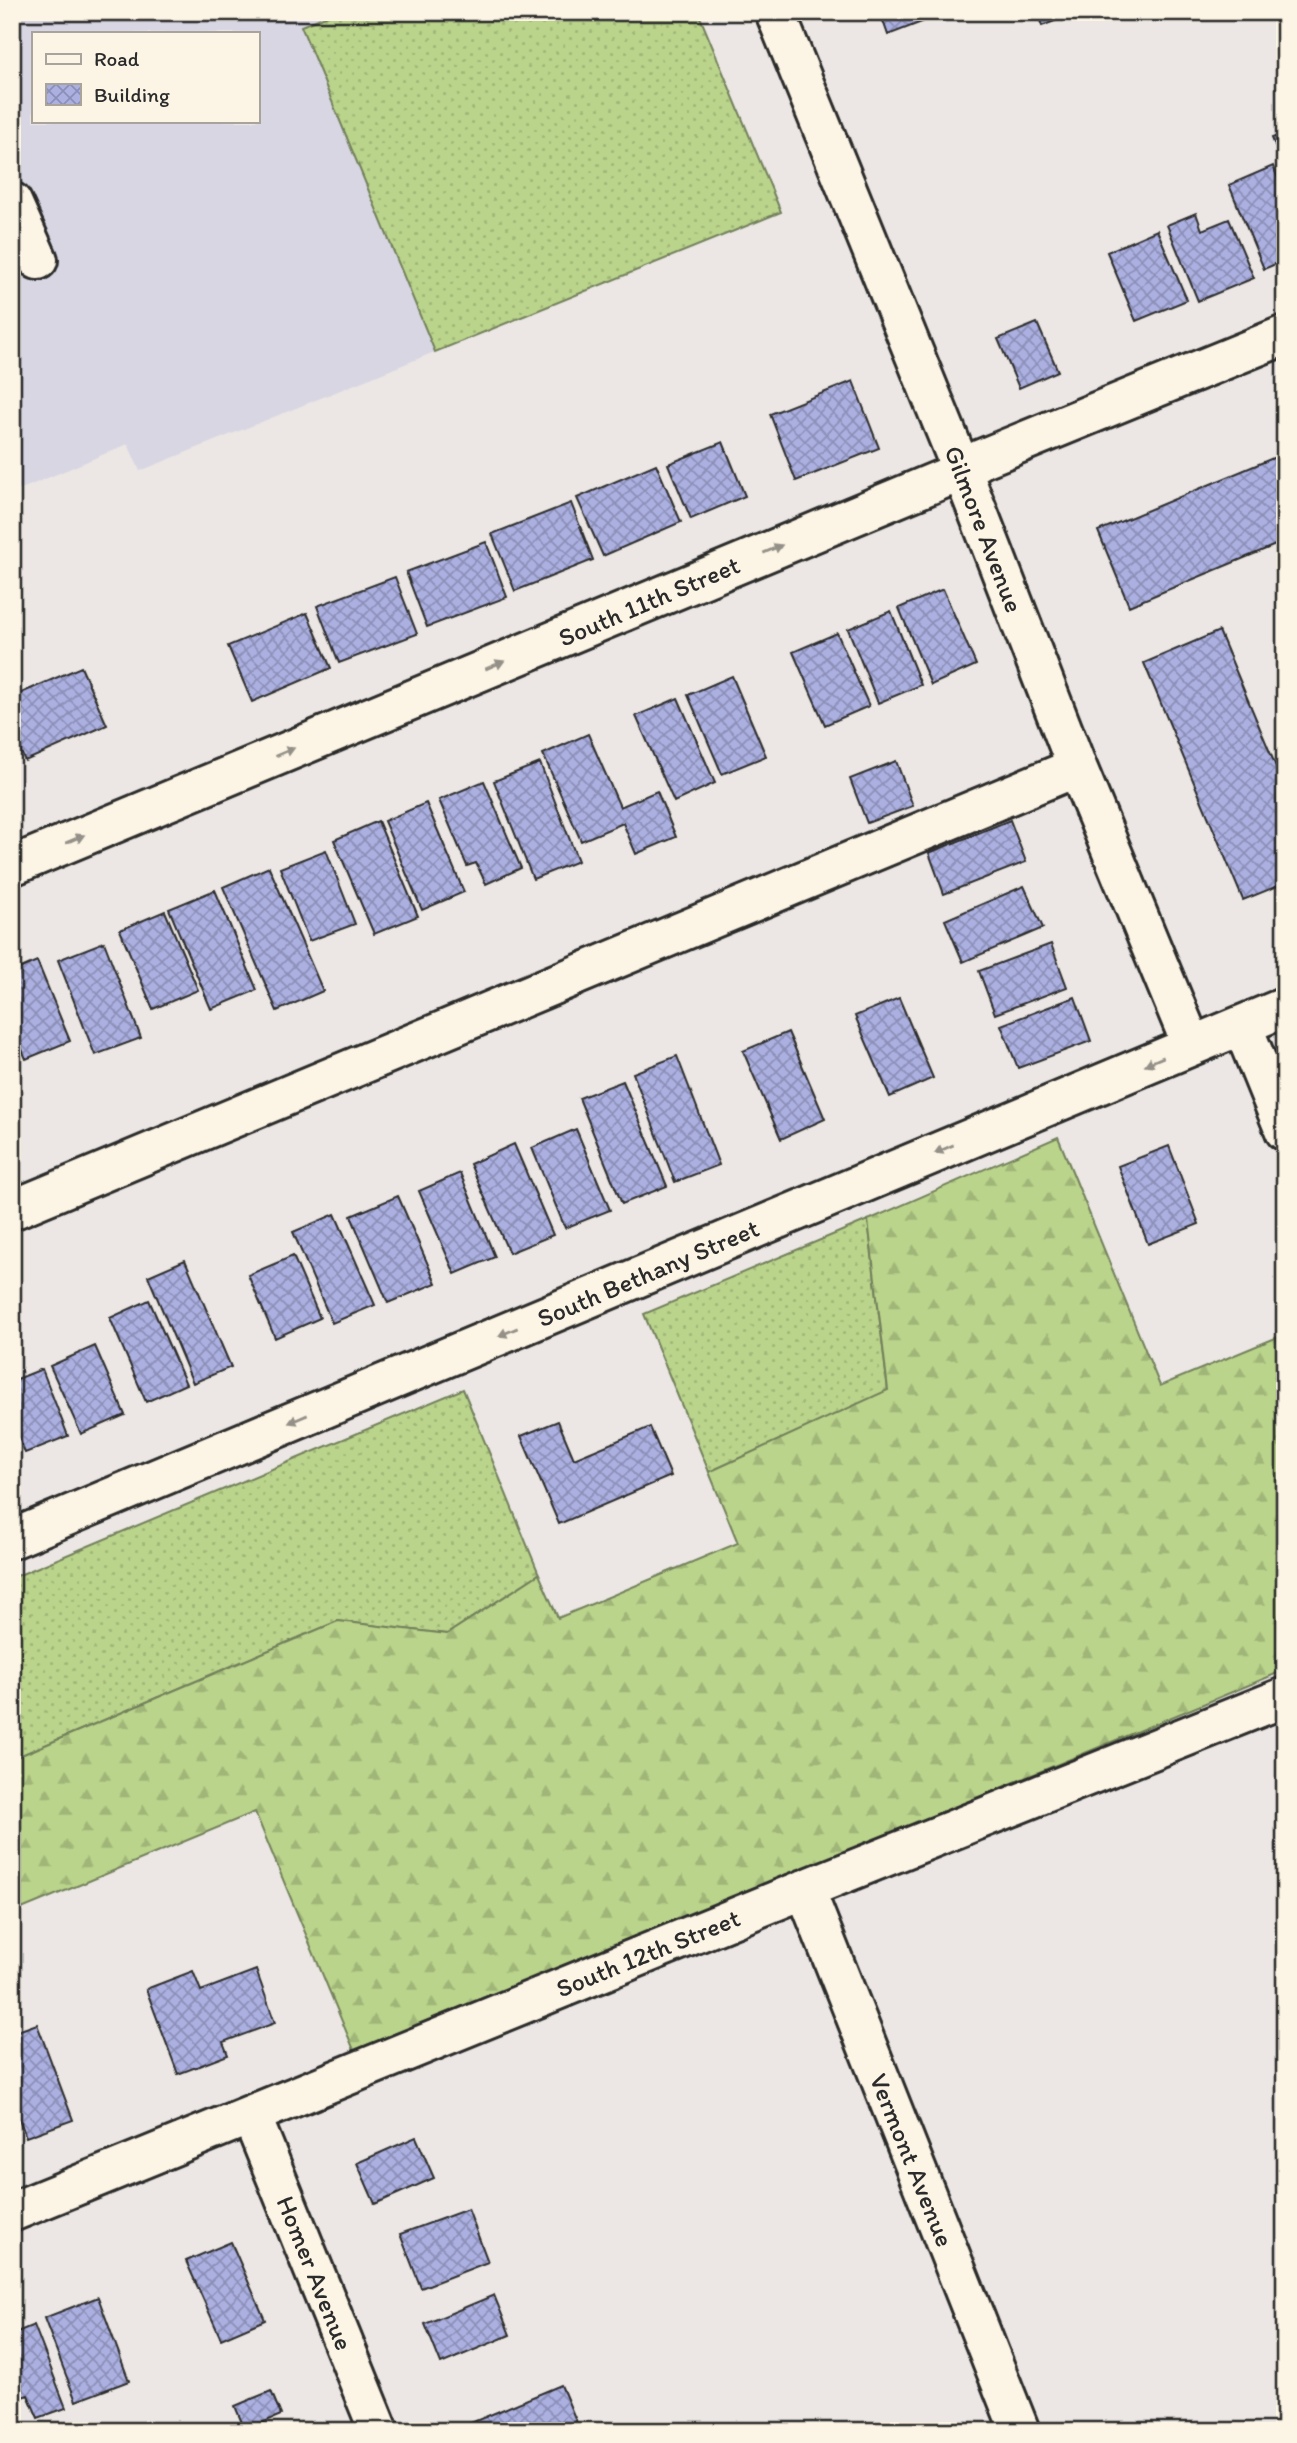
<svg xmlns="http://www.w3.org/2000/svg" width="1297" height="2443" font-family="Itim,sans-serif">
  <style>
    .built { fill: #d8d6e3; fill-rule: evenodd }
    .grass { fill: url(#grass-dots); stroke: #72805b; stroke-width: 2 }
    .forest { fill: url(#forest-firs); stroke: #72805b; stroke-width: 2 }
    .building { fill: url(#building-cross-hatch); stroke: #2b2b2b; stroke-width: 2 }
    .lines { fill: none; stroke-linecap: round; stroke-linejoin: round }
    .minor-casing { stroke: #2b2b2b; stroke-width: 44 }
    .minor { stroke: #fcf5e5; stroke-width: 38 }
    .oneway { fill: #949088 }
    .labels { text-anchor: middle; stroke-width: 5; stroke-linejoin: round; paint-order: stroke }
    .street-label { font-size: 26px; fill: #2b2b2b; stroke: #fcf5e5 }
  </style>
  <defs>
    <pattern id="grass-dots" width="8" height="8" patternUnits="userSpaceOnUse" patternTransform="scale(1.75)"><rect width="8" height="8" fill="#bad48b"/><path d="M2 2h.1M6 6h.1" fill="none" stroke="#a0b678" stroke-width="1.8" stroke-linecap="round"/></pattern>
    <pattern id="forest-firs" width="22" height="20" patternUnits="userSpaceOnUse" patternTransform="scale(1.75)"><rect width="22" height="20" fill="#bad48b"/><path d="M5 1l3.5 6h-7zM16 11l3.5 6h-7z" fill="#a0b678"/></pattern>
    <pattern id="building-cross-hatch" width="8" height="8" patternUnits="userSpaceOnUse" patternTransform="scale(1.75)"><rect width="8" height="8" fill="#abb0e1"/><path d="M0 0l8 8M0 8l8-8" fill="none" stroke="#8b8fb7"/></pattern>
  </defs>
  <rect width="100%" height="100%" fill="#ece7e4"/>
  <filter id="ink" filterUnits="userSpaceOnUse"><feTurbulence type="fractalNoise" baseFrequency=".0143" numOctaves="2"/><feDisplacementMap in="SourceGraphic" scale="14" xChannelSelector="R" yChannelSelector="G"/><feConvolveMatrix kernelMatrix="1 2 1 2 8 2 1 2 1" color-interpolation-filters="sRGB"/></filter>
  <g filter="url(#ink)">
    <path class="built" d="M12,12H698L781,212L140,471L128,444L12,493ZM33,33H257V121H33Z"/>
    <path class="grass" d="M335,12H698L781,212L435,352L301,26Z
      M868,1220L888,1391L709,1472L644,1314Z
      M463,1389L539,1574L447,1634L338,1621L12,1759V1578Z"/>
    <path class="forest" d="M1058,1137L1160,1386L1285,1334V1670L356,2055L255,1812L12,1913V1759L338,1621L447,1634L539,1574L558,1618L738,1543L709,1472L888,1390L868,1220Z"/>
    <path class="building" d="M880,12H928L930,19L888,35Z
      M1037,12H1078L1042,26Z
      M1285,133V170L1272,138Z
      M1273,166L1285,196V260L1264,269L1229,185Z
      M1196,213L1202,230L1229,219L1254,278L1198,301L1167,225Z
      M1157,230L1187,300L1136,321L1107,252Z
      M1037,323L1058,371L1019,388L998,339Z
      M853,381L879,448L796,481L770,414Z
      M723,442L745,496L691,519L668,464Z
      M1285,453V541L1129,606L1098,531Z
      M656,464L681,522L603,556L577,498Z
      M571,503L593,560L515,591L492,534Z
      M486,542L507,597L427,627L406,572Z
      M395,577L417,634L339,663L317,606Z
      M943,589L976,665L931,685L899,608Z
      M891,611L921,685L878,703L848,629Z
      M307,613L331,668L252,702L228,646Z
      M1219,631L1285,788V883L1243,900L1144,663Z
      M837,633L869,706L825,725L793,652Z
      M81,667L107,725L25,761L12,733V697Z
      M732,676L766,756L722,774L688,695Z
      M678,698L715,783L674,802L636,716Z
      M588,734L620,807L657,791L676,837L636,854L623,823L581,841L543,754Z
      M896,761L913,806L867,823L850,779Z
      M540,763L578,861L533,879L494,781Z
      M484,781L521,868L486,884L476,863L467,866L439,800Z
      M426,803L464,892L422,910L384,821Z
      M1010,820L1026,862L944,894L929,853Z
      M378,821L418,916L374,934L334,840Z
      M326,850L355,924L309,941L280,868Z
      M269,867L323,991L277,1011L223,887Z
      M1024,886L1043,928L963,962L945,920Z
      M215,890L257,990L211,1009L169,909Z
      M165,911L198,990L153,1009L120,930Z
      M104,942L141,1038L95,1055L58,960Z
      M1051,944L1067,987L995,1014L979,971Z
      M37,961L70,1041L26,1059L12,1026V972Z
      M1075,997L1091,1041L1018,1068L1001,1025Z
      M899,998L933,1078L890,1097L855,1016Z
      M788,1032L825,1119L781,1139L743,1051Z
      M677,1056L719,1165L675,1182L633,1073Z
      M623,1081L667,1186L622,1204L579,1098Z
      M576,1129L610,1210L565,1228L532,1148Z
      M514,1144L553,1235L509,1253L470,1164Z
      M1169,1146L1199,1224L1148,1244L1118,1166Z
      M460,1173L495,1257L455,1274L419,1191Z
      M398,1196L436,1283L388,1303L351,1216Z
      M335,1214L375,1305L332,1323L293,1232Z
      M293,1256L320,1318L275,1338L248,1275Z
      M185,1260L231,1367L193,1383L148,1276Z
      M149,1300L186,1384L146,1402L110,1318Z
      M95,1346L125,1415L81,1434L50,1366Z
      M42,1369L68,1436L25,1453L12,1420V1381Z
      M558,1421L574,1459L650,1427L671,1476L559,1524L521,1436Z
      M256,1970L275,2023L223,2042L228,2055L178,2074L146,1989L193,1971L201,1991Z
      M37,2024L73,2120L26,2137L12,2100V2033Z
      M416,2137L434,2178L375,2204L357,2163Z
      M468,2209L488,2262L421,2288L400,2234Z
      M231,2242L265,2320L221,2339L186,2261Z
      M494,2295L510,2335L441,2364L425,2324Z
      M98,2297L129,2381L76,2401L44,2318Z
      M34,2325L66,2408L38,2418L28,2395L13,2400L12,2397V2334Z
      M561,2385L580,2430L469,2431L466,2425Z
      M271,2391L281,2415L245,2430L235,2406Z"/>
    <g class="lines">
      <g class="minor-casing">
        <path id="minor" d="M775,12L962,471L1077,767L1192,1046
          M12,202L38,260
          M12,866L962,471L981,459L1285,335
          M1242,1025L1285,1131
          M12,1210L1077,767
          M12,1539L1285,1007
          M805,1889L1020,2431
          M251,2115L379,2431
          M12,2212L805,1889L1285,1697"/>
      </g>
      <use href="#minor" class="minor"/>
    </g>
    <defs><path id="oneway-solid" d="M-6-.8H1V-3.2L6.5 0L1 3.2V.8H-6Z" transform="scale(1.75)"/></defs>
    <g class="oneway">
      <use href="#oneway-solid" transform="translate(773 549) rotate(-23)"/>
      <use href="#oneway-solid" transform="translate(495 665) rotate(-23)"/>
      <use href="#oneway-solid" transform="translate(285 752) rotate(-23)"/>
      <use href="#oneway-solid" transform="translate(75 839) rotate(-23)"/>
      <use href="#oneway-solid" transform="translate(1154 1061) rotate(157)"/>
      <use href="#oneway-solid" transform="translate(944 1149) rotate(157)"/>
      <use href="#oneway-solid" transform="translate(508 1332) rotate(157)"/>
      <use href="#oneway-solid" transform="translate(298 1419) rotate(157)"/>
    </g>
  </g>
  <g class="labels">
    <g class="street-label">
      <text transform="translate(984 529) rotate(69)" y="9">Gilmore Avenue</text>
      <text transform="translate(649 601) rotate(-23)" y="9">South 11th Street</text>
      <text transform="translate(648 1273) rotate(-23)" y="9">South Bethany Street</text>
      <text transform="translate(648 1953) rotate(-22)" y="9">South 12th Street</text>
      <text transform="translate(912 2160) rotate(68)" y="9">Vermont Avenue</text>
      <text transform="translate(315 2273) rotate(68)" y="9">Homer Avenue</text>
    </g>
  </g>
  <rect width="1297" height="2443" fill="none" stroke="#fcf5e5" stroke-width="42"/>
  <rect x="21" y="21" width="1255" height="2401" fill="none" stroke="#2b2b2b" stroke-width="2.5" filter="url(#ink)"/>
  <rect x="32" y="32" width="228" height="91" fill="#fcf5e5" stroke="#a8a49b" stroke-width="2"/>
  <rect x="46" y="54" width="35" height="10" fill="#fcf5e5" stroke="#a8a49b" stroke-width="2"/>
  <text x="94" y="66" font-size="21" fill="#2b2b2b">Road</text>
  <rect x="46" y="84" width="35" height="21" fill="url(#building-cross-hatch)" stroke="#a8a49b" stroke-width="2"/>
  <text x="94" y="102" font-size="21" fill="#2b2b2b">Building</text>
</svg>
